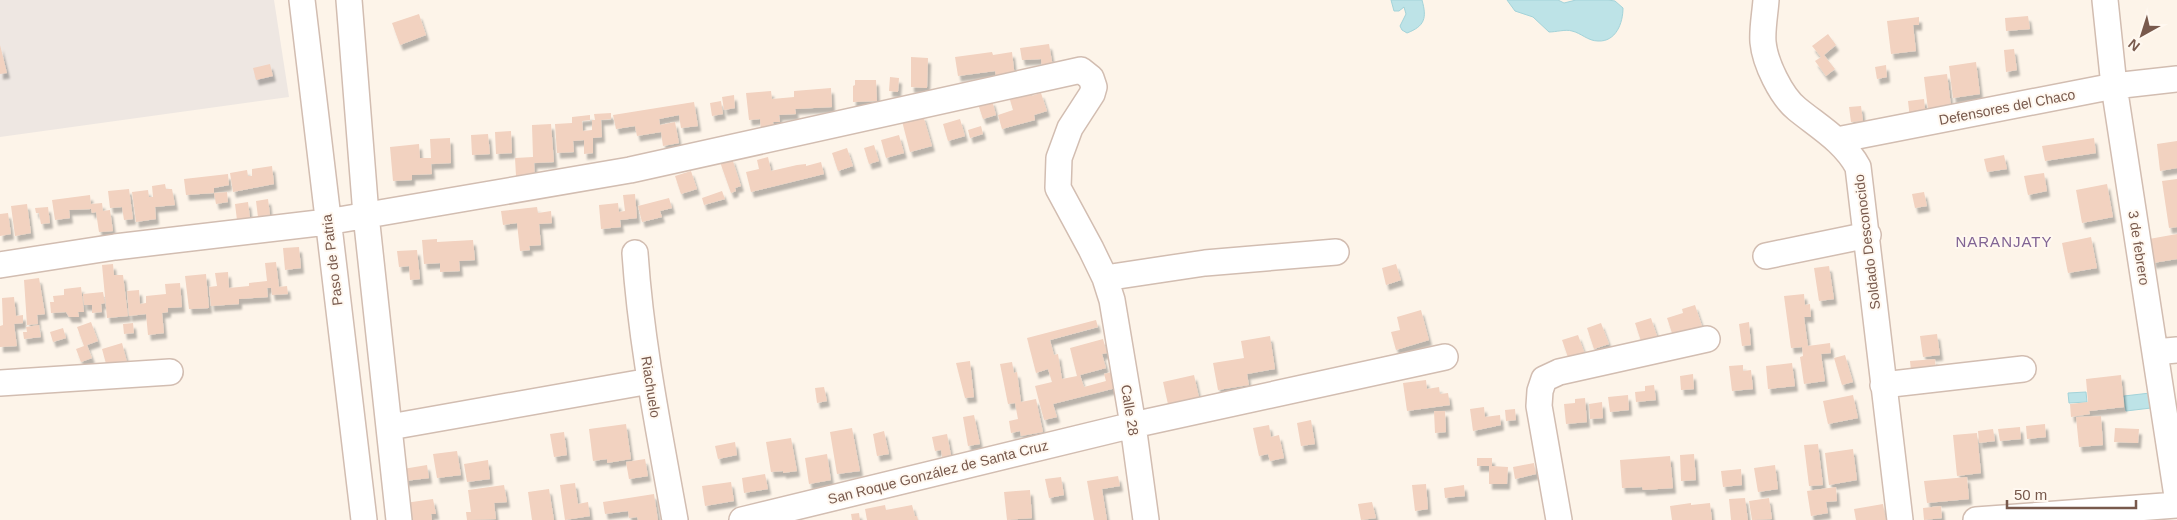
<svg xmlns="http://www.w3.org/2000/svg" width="2177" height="520" font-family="Helvetica,sans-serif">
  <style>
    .industrial { fill: #eee7e2 }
    .water { fill: #bde3e7; stroke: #a3d3d9 }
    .building { fill: #f2d2c0; filter: url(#shadow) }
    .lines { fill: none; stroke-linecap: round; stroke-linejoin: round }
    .minor-casing { stroke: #d2bdb1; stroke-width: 28 }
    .minor { stroke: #fff; stroke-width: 25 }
    .labels { text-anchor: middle; stroke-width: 4; stroke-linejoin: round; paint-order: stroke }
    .street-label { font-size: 14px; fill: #78594c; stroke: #fff8f0 }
    .neighbourhood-label { font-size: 15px; letter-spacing: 1px; fill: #816494; stroke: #fff8f0 }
  </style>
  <defs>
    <filter id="shadow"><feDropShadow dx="3" dy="5.5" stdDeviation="1" flood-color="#0004"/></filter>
  </defs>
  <rect width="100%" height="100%" fill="#fdf4e9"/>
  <path class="industrial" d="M0,0H274L289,97L0,137Z"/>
  <path class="water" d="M1391,0H1422C1427,18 1425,26 1407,33L1402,30L1400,26L1406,14L1404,7L1399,11H1394Z
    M1507,0H1558L1564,3L1576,0H1608L1615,1L1623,8C1623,23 1616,42 1598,41C1588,41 1581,33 1572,31C1566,29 1556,32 1549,32L1533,17L1515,11Z
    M2086,392L2087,402L2069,403L2068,393Z
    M2150,393L2151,408L2126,411L2124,396Z"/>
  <path class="building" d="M419,14L426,35L400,45L392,23Z
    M2028,16L2030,29L2006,31L2005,18Z
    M1919,17V25H1913L1916,51L1891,54L1887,21Z
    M1828,34L1836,45L1824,55L1835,69L1826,76L1815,61L1821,57L1812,46Z
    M1049,44L1053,67L1042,69L1041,59L1022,60L1020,48Z
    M0,45L7,73L0,74Z
    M2014,49L2017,70L2006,72L2004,50Z
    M992,52L993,55L1012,52L1015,78L997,81L995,71L958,76L955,57Z
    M911,57L928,58L927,88L911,87Z
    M1976,62L1980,94L1953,98L1949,66Z
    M270,64L273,76L256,80L253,68Z
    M1886,65L1887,77L1877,79L1875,67Z
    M1947,74L1951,106L1928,109L1924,77Z
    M890,77L899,78L898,92L889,91Z
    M855,80H876L877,101L853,102V86L855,85Z
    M1029,87L1031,96L1041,93L1047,111L1034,115L1035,120L1002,129L998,115L1013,110L1008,93Z
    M831,88L832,107L795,109L796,114L779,115L780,122H773L774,131L761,132L760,119L749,120L746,93L771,91L772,99L794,97V91Z
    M734,95L735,108L724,110L722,97Z
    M1924,99L1926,117L1910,119L1908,101Z
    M992,100L996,115L983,119L978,104Z
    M721,101L723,114L712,116L710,103Z
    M694,102L698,126L681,128L679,115L659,119L660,125L675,122L679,143L663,146L661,132L637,136L635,126L616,129L613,115Z
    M1861,106L1863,121L1851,122L1849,107Z
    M611,113V119L601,120L602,137L593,138V153L584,154V140L573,141L574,152L557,153L555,124L572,123V117L590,115V120L582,121L583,131L592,130V120H595L594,114Z
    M923,115L932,146L910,152L902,121Z
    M960,119L965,136L948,141L943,124Z
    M551,124L554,162L534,163L535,181L527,175L516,176L515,158L533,157L532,125Z
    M981,126L983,134L970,138L968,130Z
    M511,131L512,153L496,154L495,132Z
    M488,134L490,154L472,155L471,135Z
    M899,135L904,153L886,158L881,140Z
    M450,138L451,163L431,164L432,174L412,175V180L393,181L390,147L419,144L420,158H431L430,139Z
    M2094,138L2096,153L2045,161L2042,146Z
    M2177,141V168L2160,171L2157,144Z
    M874,145L879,161L869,164L864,148Z
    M847,148L853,166L838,171L832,153Z
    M2004,155L2007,169L1987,172L1984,159Z
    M768,157L771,171L797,165L806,164V166L821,162L824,174L751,192L746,172L759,169L757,160Z
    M732,158L741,186L735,188L736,191L731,193L720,162Z
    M272,166L274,184L233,192L230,173L247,170L248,176H252V169Z
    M691,171L697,189L681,194L675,176Z
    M2044,173L2047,191L2028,195L2024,176Z
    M228,174L229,185L214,188V193L186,195L184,179Z
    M2177,179V227L2169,228L2162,181Z
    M165,184L166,189H172L175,205L155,207L156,219L136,222L132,192L148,190L149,197H153L152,186Z
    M2107,184L2113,217L2082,223L2076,190Z
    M129,189L133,219L124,220L122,207L110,208L108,191Z
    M722,191L725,199L704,205L702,198Z
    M227,192L228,202L216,204L214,193Z
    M1924,192L1927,206L1915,208L1912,194Z
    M635,194L637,218L620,220L621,227L601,229L599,205L618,203L619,212L625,211L623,195Z
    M90,195L91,204L102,203L103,211L110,210L113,231L99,232L96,212L92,213L91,209L69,210L70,218L55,220L52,200Z
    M669,198L672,208L660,211L662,217L642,222L638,206Z
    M268,199L270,215L258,217L256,201Z
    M248,202L251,226L238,228L235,204Z
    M27,204L31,233L15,236L11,206Z
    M48,207L50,223L41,224L39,213H36L35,208Z
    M537,207L538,213L551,211L552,223L539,224L541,245L529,246L530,250L520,251L517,223L503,225L501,211Z
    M8,213L11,234L0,236V214Z
    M2177,234V259L2153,263L2149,239Z
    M2091,237L2097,268L2068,273L2062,243Z
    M437,239V242L473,240L475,260L459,261L460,271L440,272V263L424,264L422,240Z
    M299,247L301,268L285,270L283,248Z
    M417,250L420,279L410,280L409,266L399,267L397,251Z
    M276,262L279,287L287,286L288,294L272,295L271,288H267L268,297L239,299V304L211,306L209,287L217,286L215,273L228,272L229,288L249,286V283L267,281L265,263Z
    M113,264L114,275H123L128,316L107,318L102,265Z
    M1396,264L1401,280L1386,285L1382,268Z
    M1829,266L1834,299L1819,301L1814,268Z
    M206,274L209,308L189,309L185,276Z
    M39,278L45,314L37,315L38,324L27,325L24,280Z
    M180,283L182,307L168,308V312L162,313L164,333L148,335L146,314L129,316L127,291L139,290L140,304L146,303V296L166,294L165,284Z
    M81,287L84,312H78L79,317H69L66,312L51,313L50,302H54L53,296L64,295V289Z
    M103,292L105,303L101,304L102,312L92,313V305H84L83,294Z
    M1804,294L1805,305L1810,304L1811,317H1804L1808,346L1830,343L1831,353L1821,354L1825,381L1804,384L1800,357L1803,356L1802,347L1791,348L1784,296Z
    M14,297L16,316L23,315V323L14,324L17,346L0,347V326L3,325L2,298Z
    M1695,305L1702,326L1673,336L1667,318L1683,313L1682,309Z
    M1421,310L1429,340L1396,350L1391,332L1400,330L1397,317Z
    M1651,318L1659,342L1643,347L1635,323Z
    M1096,320L1098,327L1050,340L1054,355L1058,354L1062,379L1077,376L1070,348L1103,339L1107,353L1102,354L1106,368L1080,375L1084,387L1106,381L1104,374L1115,371L1116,388L1053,404L1057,417L1044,420L1035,386L1052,382L1048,369L1036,373L1027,338Z
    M91,322L98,341L87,345L92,358L81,362L76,349L84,346L77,327Z
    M1749,322L1751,345L1742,346L1739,324Z
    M133,323L134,333L124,334L123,324Z
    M1601,323L1609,344L1594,349L1587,328Z
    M39,325L41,337L24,339L23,332H27L26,327Z
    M63,328L66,338L53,342L50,332Z
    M1937,334L1940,355L1923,357L1920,336Z
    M1578,335L1586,357L1570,363L1562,340Z
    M1270,336L1275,369L1247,374L1249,385L1218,390L1213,363L1244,358L1241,341Z
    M122,343L128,366L108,371L102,349Z
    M1845,355L1853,382L1842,385L1834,358Z
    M1935,359L1936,378L1912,380L1910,361Z
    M970,361L974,397L965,398L956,363Z
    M1012,362L1014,373L1017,372L1021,402L1036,399L1043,432L1021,436L1020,431L1011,433L1009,421L1018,419L1015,403L1008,404L1000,364Z
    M1792,363L1795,386L1768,389L1766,366Z
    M1743,365V371L1751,370L1753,389L1732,391L1729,366Z
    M1693,374L1694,389L1681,390L1680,376Z
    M1194,375L1201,406L1170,413L1163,382Z
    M2121,375L2124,407L2089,411L2090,414L2071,417L2070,404L2088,402L2086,379Z
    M1426,380L1427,389L1439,387L1440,394L1448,393L1450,405L1407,411L1403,383Z
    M1654,385L1656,400L1636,402L1635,392L1645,391V386Z
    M824,387L827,401L817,403L815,388Z
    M1628,395L1629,410L1610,412L1608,397Z
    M1853,395L1858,418L1828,424L1823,401Z
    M1585,398L1587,422L1566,424L1564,404L1575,403V399Z
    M1602,402L1603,418L1590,419L1589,404Z
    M1484,407L1485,417L1500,415L1501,425L1473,431L1470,409Z
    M1515,409L1516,420L1506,421L1505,410Z
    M1434,411H1445L1446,432L1435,433Z
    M974,415L980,444L968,446L963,417Z
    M2101,416L2103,445L2079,447L2076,417Z
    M1311,420L1315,444L1301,446L1297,423Z
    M626,424L631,459L607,463V459L593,461L589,429Z
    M2045,424L2046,437L2027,439L2026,426Z
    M1269,425L1271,437L1279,435L1284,458L1270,461L1268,454L1259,456L1253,428Z
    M2020,427L2021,439L2000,441L1998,429Z
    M852,428L860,471L837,474L830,432Z
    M2115,428L2139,429L2138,443L2114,442Z
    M1993,429L1995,441L1979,443L1978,431Z
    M884,431L889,454L877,456L873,434Z
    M564,432L567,455L554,457L550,434Z
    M1977,433L1981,473L1957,476L1953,435Z
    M947,434L951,455L942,457L941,450L935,451L932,437Z
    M791,438L797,471L783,473V471L771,472L766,442Z
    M735,442L737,455L718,459L715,446Z
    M1818,444L1823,485L1809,486L1804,445Z
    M1853,449L1857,480L1829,485L1825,453Z
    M457,451L461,475L437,478L433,454Z
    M827,454L831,480L809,484L805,458Z
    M1694,454L1696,480L1681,481L1680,455Z
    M1670,456L1673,488L1643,490L1642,487L1622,488L1620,460Z
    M1477,458H1492V466L1508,467L1507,484H1489V466H1477Z
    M645,459L648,476L629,479L626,462Z
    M488,460L490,479L467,482L464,464Z
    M1534,463L1536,474L1515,479L1513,467Z
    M427,465L429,478L405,481L403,469Z
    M1775,465L1778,489L1758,492L1754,468Z
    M1741,469L1742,485L1723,487L1721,471Z
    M765,474L768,489L744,493L742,478Z
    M1118,476L1120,486L1102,489L1107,520H1094L1087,481Z
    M1061,477L1064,495L1049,498L1045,479Z
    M1967,477L1969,499L1927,503L1924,481Z
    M731,482L734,501L705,506L702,486Z
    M575,483L578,504L588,502L590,516L565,520L560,485Z
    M1426,484L1428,509L1415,511L1412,485Z
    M504,485L507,502L494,503L496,519L467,520L466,512H471L468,490Z
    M1464,485L1465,496L1445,498L1444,488Z
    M1836,487L1837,501L1826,502L1828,513L1811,516L1807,491Z
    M549,489L554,520H532L528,492Z
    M1030,490L1032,518L1007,520L1004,492Z
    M654,494L658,520H638L637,517L629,518L628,511L605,514L603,502Z
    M1745,498L1748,520H1731L1729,499Z
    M1769,498L1772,519L1752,520L1749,501Z
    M433,499L436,514H431L432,520H408L405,503Z
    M1372,502L1376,518L1361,520L1358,504Z
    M1691,503V505L1710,503L1712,520H1672L1670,506Z
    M1883,504L1886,520H1856L1854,509Z
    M885,505L886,510L912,505L915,516H917L918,520H867L865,509Z
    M1941,506L1942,518L1924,520L1923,508Z
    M859,513L860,520H852L851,514Z"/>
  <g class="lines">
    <g class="minor-casing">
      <path id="minor" d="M302,0L364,520
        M349,0L366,215L399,520
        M1766,0C1765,14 1762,29 1763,42C1765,63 1781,96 1797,109C1819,127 1844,141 1858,167L1900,520
        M2105,0L2114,86L2177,496
        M1837,140L2114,86L2177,79
        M635,253C641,343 659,431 675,520
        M1766,256L1868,235
        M0,265L115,247L327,222L630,170L1081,70L1091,78L1094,87L1092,94L1070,128L1059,158L1058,188L1091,249L1105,278L1112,300L1133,425L1146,520
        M1105,278L1205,263L1336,252
        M2155,352L2177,350
        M0,383L170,372
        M1883,385L2023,369
        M390,427L650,381
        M742,520L1133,425L1445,357
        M1559,520L1539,406L1540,391L1544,379L1559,372L1707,339
        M1976,520L2177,505"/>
    </g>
    <use href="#minor" class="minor"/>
  </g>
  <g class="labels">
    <g class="street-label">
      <text transform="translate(2007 107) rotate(-11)" y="5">Defensores del Chaco</text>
      <text transform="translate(1867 242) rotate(-97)" y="5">Soldado Desconocido</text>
      <text transform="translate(2139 248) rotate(81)" y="5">3 de febrero</text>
      <text transform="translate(332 260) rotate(-97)" y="5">Paso de Patria</text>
      <text transform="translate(651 387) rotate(81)" y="5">Riachuelo</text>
      <text transform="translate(1130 410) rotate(81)" y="5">Calle 28</text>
      <text transform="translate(938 472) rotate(-14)" y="5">San Roque González de Santa Cruz</text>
    </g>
    <g class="neighbourhood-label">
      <text x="2004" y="247">NARANJATY</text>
    </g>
  </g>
  <g transform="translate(2142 35) rotate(219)" stroke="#fff8f0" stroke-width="4" paint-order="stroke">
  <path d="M0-4L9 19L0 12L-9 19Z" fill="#78594c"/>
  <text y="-8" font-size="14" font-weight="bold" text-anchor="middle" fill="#78594c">N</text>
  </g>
  <path d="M2007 500v8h129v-8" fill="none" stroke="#78594c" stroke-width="2.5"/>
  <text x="2014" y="500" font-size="15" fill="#78594c" stroke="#fff8f0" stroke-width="4" paint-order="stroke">50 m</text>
</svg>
